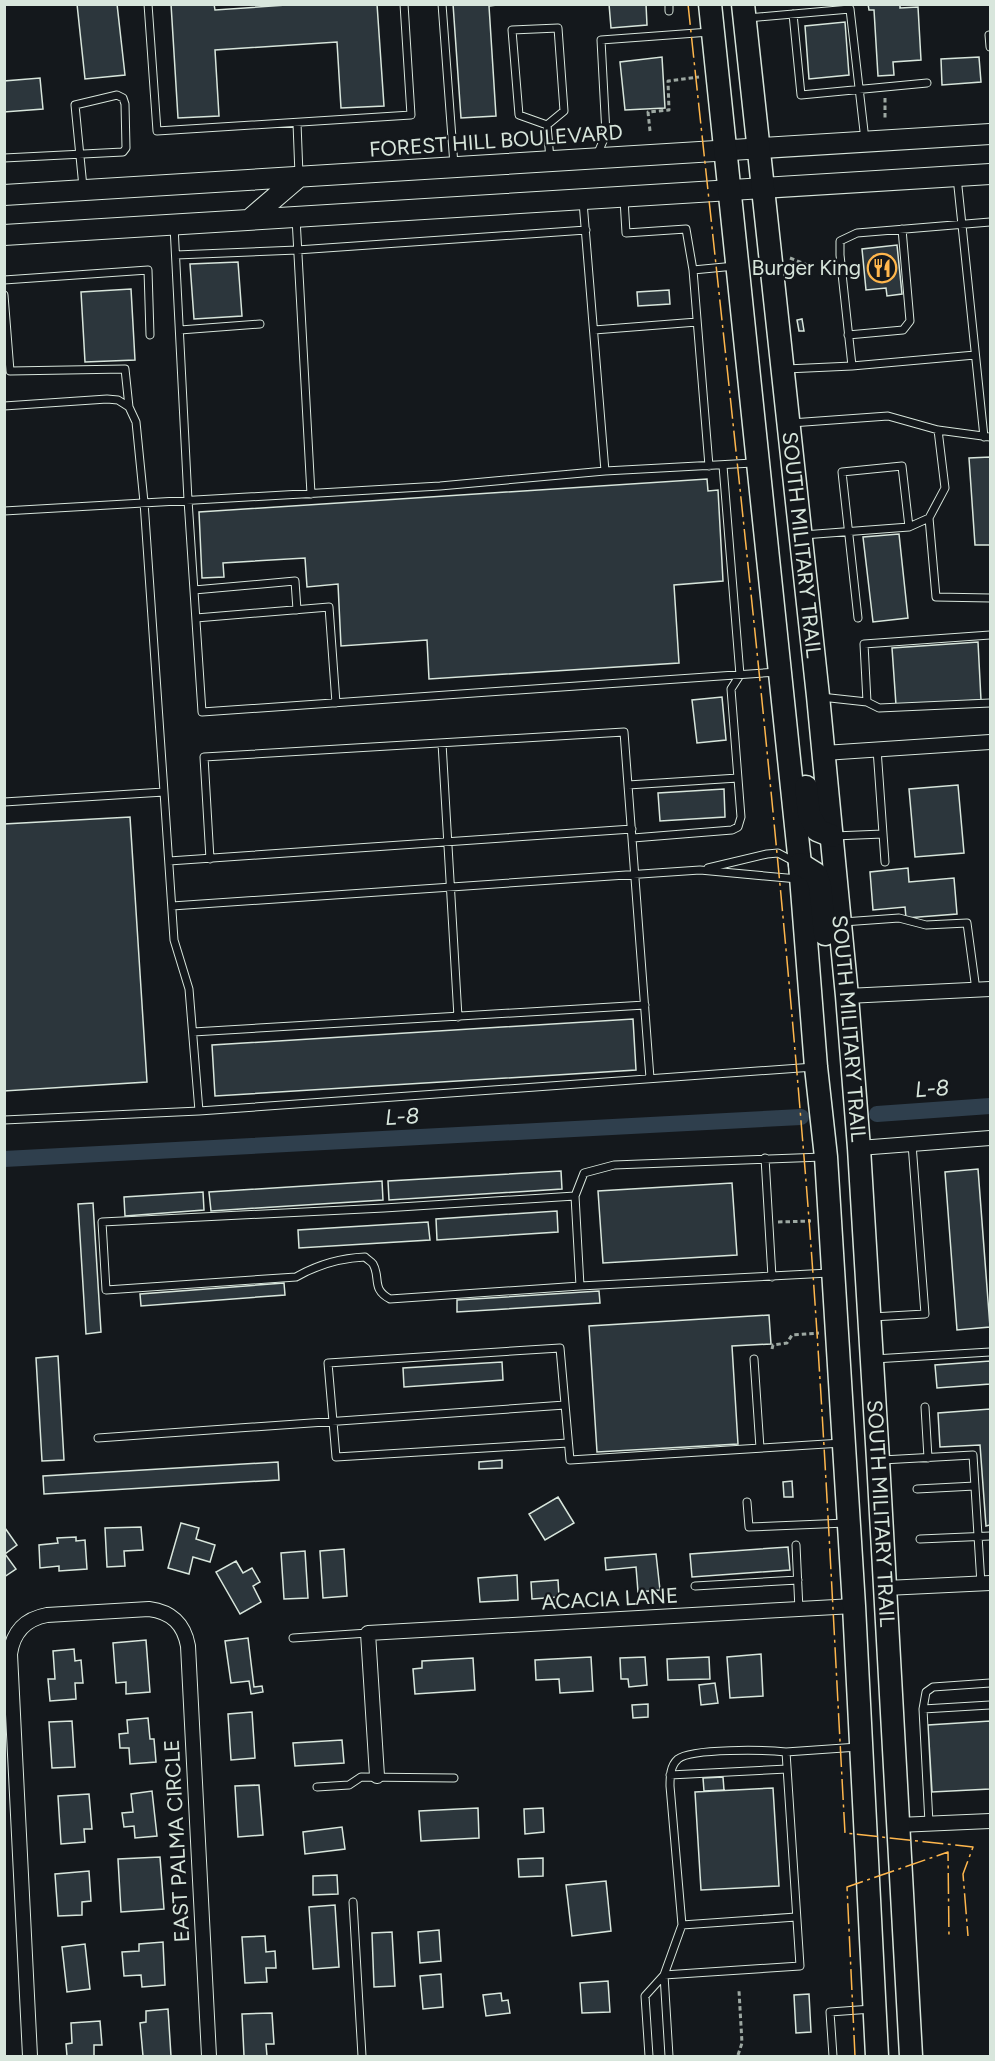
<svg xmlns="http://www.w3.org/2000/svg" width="995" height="2061" font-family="Figtree,sans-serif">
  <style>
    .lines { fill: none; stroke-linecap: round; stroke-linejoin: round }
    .canal { stroke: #2f3f4d; stroke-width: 16 }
    .building { fill: #2c363c; stroke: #d8e6dc; stroke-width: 1.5 }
    .lane-casing { stroke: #d8e6dc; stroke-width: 9 }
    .street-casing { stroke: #d8e6dc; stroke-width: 16 }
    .secondary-casing { stroke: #d8e6dc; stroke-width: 22 }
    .primary-casing { stroke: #d8e6dc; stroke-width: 25 }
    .path { stroke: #9da8a2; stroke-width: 3; stroke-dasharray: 4.5 3; stroke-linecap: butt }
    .lane { stroke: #14181c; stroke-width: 7 }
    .street { stroke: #14181c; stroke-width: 14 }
    .secondary { stroke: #14181c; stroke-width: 20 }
    .primary { stroke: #14181c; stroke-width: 22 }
    .power { stroke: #ffb74d; stroke-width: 1.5; stroke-dasharray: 21 4.5 3 4.5; stroke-linecap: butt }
    .labels { text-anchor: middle; stroke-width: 4.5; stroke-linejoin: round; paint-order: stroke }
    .street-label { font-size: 21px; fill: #d8e6dc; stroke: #14181c }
    .poi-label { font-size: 21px; fill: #d8e6dc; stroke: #14181c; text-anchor: end }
    .water-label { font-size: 22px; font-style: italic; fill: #d8e6dc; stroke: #14181c }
  </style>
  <rect width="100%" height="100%" fill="#14181c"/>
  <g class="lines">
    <path class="canal" d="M877,1114L990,1106
      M4,1159L801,1117"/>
  </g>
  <path class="building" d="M77,4H117L125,75L85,79Z
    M171,4H214L215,10L301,4H377L384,106L341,108L337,42L215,50L219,116L178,118Z
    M453,4H505L489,6L496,116L461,118Z
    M609,4H646L647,25L611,28Z
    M868,4H900V8L918,7L921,60L893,62L894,75L878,76L874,10H869Z
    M845,22L849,75L809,79L805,26Z
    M662,57L665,108L625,110L620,62Z
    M979,57L981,82L942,85L941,59Z
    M40,78L43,109L4,112V81Z
    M897,245L902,294L887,296L886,288L866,290L862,249Z
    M238,262L242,316L194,319L190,264Z
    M131,289L135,360L85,362L81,292Z
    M669,290L670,304L638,306L637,292Z
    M802,319L804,331H799L797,320Z
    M990,457V545H975L969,458Z
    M707,479L708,491L718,490L723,581L674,585L679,663L429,679L427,640L341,646L338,584L307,587L305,558L223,563L224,577L202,578L199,512Z
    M899,534L908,618L873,622L863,537Z
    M978,642L981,700L896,705L892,648Z
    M722,697L726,740L697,743L692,700Z
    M958,785L964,853L915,857L909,789Z
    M724,789L725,817L660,821L658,793Z
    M130,817L147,1082L4,1091V824Z
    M908,868L909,882L954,878L957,914L906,918L905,907L873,910L870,872Z
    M633,1019L636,1070L215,1096L212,1045Z
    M978,1169L990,1327L957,1330L945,1172Z
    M561,1171L562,1189L389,1200L388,1181Z
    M382,1181L383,1200L211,1211L209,1192Z
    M732,1183L737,1255L603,1263L598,1191Z
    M203,1192L204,1210L125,1216L124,1197Z
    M93,1203L101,1332L86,1334L78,1204Z
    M557,1211L558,1232L437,1240L436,1219Z
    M428,1222L430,1240L299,1248L298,1230Z
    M284,1283L285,1295L141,1306L140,1294Z
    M599,1291L600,1303L457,1312V1300Z
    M769,1315L771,1344L732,1346L738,1444L597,1452L589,1326Z
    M58,1356L64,1460L42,1461L36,1358Z
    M990,1361V1384L937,1388L935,1365Z
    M502,1362L503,1380L404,1387L403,1368Z
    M990,1409V1525L986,1526L980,1445L940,1447L938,1413Z
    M502,1460V1468L479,1469V1462Z
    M278,1462L279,1480L44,1494L43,1476Z
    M792,1481L793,1497H784L783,1482Z
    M558,1497L574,1523L545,1540L529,1514Z
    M181,1523L199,1528L196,1539L215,1545L210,1562L193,1557L189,1574L168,1568Z
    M141,1527L143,1550L124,1551L125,1566L107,1567L105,1528Z
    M5,1528L17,1545L5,1554L16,1569L4,1577Z
    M76,1537V1541L85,1540L87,1569L59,1571V1566L40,1568L39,1545L58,1543L57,1538Z
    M788,1547L790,1570L692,1577L690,1554Z
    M344,1549L347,1596L323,1598L320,1551Z
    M305,1551L308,1598L284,1599L281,1553Z
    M656,1554L660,1590L638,1592L636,1567L606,1570L605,1558Z
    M236,1561L243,1573L252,1568L260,1582L253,1586L261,1602L240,1614L216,1572Z
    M517,1575L518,1600L480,1602L478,1578Z
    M558,1580L559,1597L532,1599L531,1582Z
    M248,1638L254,1687L262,1686L263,1692L251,1694L249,1681L231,1683L225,1641Z
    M146,1640L150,1692L126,1694V1682L116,1683L113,1643Z
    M74,1649L75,1661L81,1660L83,1683H75L76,1699L50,1701L48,1679H55L53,1651Z
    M761,1654L763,1696L730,1698L727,1657Z
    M591,1657L593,1691L560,1693L559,1679L536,1680L535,1660Z
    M645,1657L647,1685L629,1687L628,1679H621L620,1658Z
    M709,1657L710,1679L668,1680L667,1659Z
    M473,1658L475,1690L415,1694L413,1669L422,1668V1661Z
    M715,1683L718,1703L701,1705L699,1685Z
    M648,1704V1717L633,1718L632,1705Z
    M252,1712L255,1758L231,1760L228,1714Z
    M148,1718L150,1739H154L156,1762L130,1764L129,1748H120L119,1734L128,1733L127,1720Z
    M72,1721L75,1767L52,1768L49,1722Z
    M990,1721V1789L932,1792L928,1725Z
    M342,1740L344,1763L295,1766L293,1743Z
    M723,1777L724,1790L704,1791L703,1778Z
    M259,1785L263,1835L238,1837L235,1786Z
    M773,1788L779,1886L701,1890L695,1792Z
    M152,1791L157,1836L135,1838L134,1826L124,1827L122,1813L133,1812L131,1794Z
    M89,1794L92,1829H84L85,1842L61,1844L58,1796Z
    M478,1808L479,1838L421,1841L419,1811Z
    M543,1808L544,1832L525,1834L524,1809Z
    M342,1827L345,1849L305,1854L303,1832Z
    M160,1857L164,1909L121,1912L118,1859Z
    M543,1858V1876L519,1877L518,1859Z
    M89,1871L91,1901L82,1902V1915L58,1916L55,1874Z
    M337,1875L338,1894L313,1895V1876Z
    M606,1881L611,1931L572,1936L566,1885Z
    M335,1905L339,1967L313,1969L309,1907Z
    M439,1930L441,1961L420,1963L418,1932Z
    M392,1932L395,1986L374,1987L372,1933Z
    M265,1936L266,1952L275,1951L276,1968H266L267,1982L245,1983L242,1937Z
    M163,1942L165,1985L142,1987L141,1975L124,1976L122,1952L139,1951V1944Z
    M85,1944L90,1989L67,1992L62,1947Z
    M441,1974L443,2007L423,2009L420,1976Z
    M608,1981L610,2012L582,2013L580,1983Z
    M501,1993L502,2001L508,2000L510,2013L486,2016L483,1995Z
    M809,1994L811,2032L796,2033L794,1995Z
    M168,2009L171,2056H143L140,2023L146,2022V2011Z
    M272,2013L274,2044H266L267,2056H244L242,2014Z
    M100,2021L102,2045H94V2056H67L66,2044L72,2043L71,2023Z"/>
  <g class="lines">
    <g class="lane-casing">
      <path id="lane" d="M148,4L157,131L411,115L404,4
        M442,4L454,165
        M669,4V11
        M793,14L801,95L927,83
        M748,18L850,9L865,140
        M989,35L990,47
        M297,123L299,175
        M547,125L519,115L512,30L558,28L564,111L547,125L550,159
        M597,155L606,134L601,40L710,32
        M4,158L123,152L126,148L125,104L123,98L117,95L75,105L83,187
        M957,177L984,437
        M624,199L626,233L686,229L693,270L709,466
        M583,202L605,471
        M296,218L311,494
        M174,226L188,500L202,712L778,672
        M176,255L297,250L586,230
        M693,270L735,266
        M4,280L148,270L150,335
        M4,295L10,371L125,369L129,407
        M180,330L260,324
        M594,330L697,322
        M848,335L903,330L910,321L902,229
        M852,366L840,255V241L857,233L990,222
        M786,369L852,366L975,355
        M4,406L107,399L118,400L129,407L136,422L144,502L164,792
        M791,423L888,416L938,430L990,437
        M4,511L440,486L605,471L753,463
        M929,518L936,597L990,598
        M803,535L909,527L929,518L945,488L938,430
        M194,590L295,581L297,610
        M196,618L329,607L336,703
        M858,618L842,472L902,466L909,527
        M821,697L867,702L879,708L990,703
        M867,702L864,644L990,635
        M442,743L458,1017
        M877,749L885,862
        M628,785L738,778
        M4,802L164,792L174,940L189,989L199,1111
        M834,836L883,834
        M633,838L732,830L738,827L741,817L731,689L740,675L723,466
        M210,859L204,757L624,732L650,1078
        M169,861L632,829
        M708,868L767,854L778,853L795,862
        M172,906L700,870L798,879
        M843,922L899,918L926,925L967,923L976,990
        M193,1032L645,1005
        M4,1120L199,1111L814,1067
        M823,1157L614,1165L584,1173L575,1196L384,1208L102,1222L106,1290L296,1277C317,1265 341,1258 365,1257C368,1260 371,1261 373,1264C381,1278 371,1289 390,1299L580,1286L829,1273
        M765,1158L772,1277
        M575,1196L580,1286
        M872,1317L925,1314L912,1144
        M754,1359L760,1448
        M874,1359L990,1352
        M925,1407L928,1458
        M98,1438L565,1405
        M568,1443L336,1457L328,1363L560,1348L570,1460L842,1443
        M882,1460L973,1455L981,1584
        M917,1489L975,1486
        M747,1502L749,1527L846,1523
        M920,1539L990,1536
        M796,1545L799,1610
        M695,1586L798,1580
        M293,1638L368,1633
        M923,1709L990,1705
        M786,1752L858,1747
        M670,1775L787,1769
        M317,1787L349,1785L361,1777L454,1778
        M929,1823L923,1709L926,1692L933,1687L990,1683
        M353,1902L362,2056
        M682,1925L796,1917
        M664,1975L669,2056
        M649,2056L645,1996L664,1975L682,1925L670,1786C670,1777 670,1766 678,1759C692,1748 766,1750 786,1752L800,1966L664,1975
        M833,2056L830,2012L872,2009"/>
    </g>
    <g class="street-casing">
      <path id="street" d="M824,753L990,742
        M847,996L990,989
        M859,1148L990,1138
        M886,1588L990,1583
        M377,1776L368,1633L854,1606
        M898,1825L990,1821
        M30,2056L10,1654C13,1632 25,1619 47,1615L149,1609C172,1612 184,1624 188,1646L209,2056"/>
    </g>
    <g class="secondary-casing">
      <path id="secondary" d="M4,195L990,134
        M250,219L299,177
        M4,235L990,174"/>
    </g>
    <g class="primary-casing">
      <g id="primary">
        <path d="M710,4L800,864L816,1067L826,1157L854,1606L877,2056"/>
        <path id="s1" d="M743,4L818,696L847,996L859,1148L878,1460L911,2056"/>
        <path d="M806,787L809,814L817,830L832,836"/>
        <path d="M800,864L816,874L820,886L825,934"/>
      </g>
    </g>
    <path class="path" d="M885,98V118
      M650,131L648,112L669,110L668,81L699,77
      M790,258L810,266
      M778,1222L811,1221
      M772,1349L773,1345L787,1343L792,1335L819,1333
      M738,2055L742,2043L739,1991"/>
    <use href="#lane" class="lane"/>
    <use href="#street" class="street"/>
    <use href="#secondary" class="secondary"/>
    <use href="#primary" class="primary"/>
    <path class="power" d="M688,4C728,381 771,756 802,1133C822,1366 832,1600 845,1833L973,1847L963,1874L968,1936
      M855,2056L847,1887L948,1852L949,1937"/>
  </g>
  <defs>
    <g id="restaurant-ring" transform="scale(1.5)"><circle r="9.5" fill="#14181c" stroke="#ffb74d" stroke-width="1.5"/><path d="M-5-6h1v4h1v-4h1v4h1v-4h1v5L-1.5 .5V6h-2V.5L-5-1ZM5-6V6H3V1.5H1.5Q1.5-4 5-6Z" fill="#ffb74d"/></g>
  </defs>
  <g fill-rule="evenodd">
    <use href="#restaurant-ring" x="882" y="268"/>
  </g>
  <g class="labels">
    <g class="street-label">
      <text transform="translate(496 141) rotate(-4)" y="7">FOREST HILL BOULEVARD</text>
      <text dy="7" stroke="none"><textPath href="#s1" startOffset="544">SOUTH MILITARY TRAIL</textPath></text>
      <text dy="7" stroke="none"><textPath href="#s1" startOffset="1030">SOUTH MILITARY TRAIL</textPath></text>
      <text dy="7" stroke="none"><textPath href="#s1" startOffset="1516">SOUTH MILITARY TRAIL</textPath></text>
      <text transform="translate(610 1599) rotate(-3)" y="7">ACACIA LANE</text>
      <text transform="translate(177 1841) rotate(-93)" y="7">EAST PALMA CIRCLE</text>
    </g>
    <g class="poi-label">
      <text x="861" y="275">Burger King</text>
    </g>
    <g class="water-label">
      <text transform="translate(932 1088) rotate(-4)" y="8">L-8</text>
      <text transform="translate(402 1116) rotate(-3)" y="8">L-8</text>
    </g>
  </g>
  <rect width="995" height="2061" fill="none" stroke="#d8e6dc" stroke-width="12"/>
</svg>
